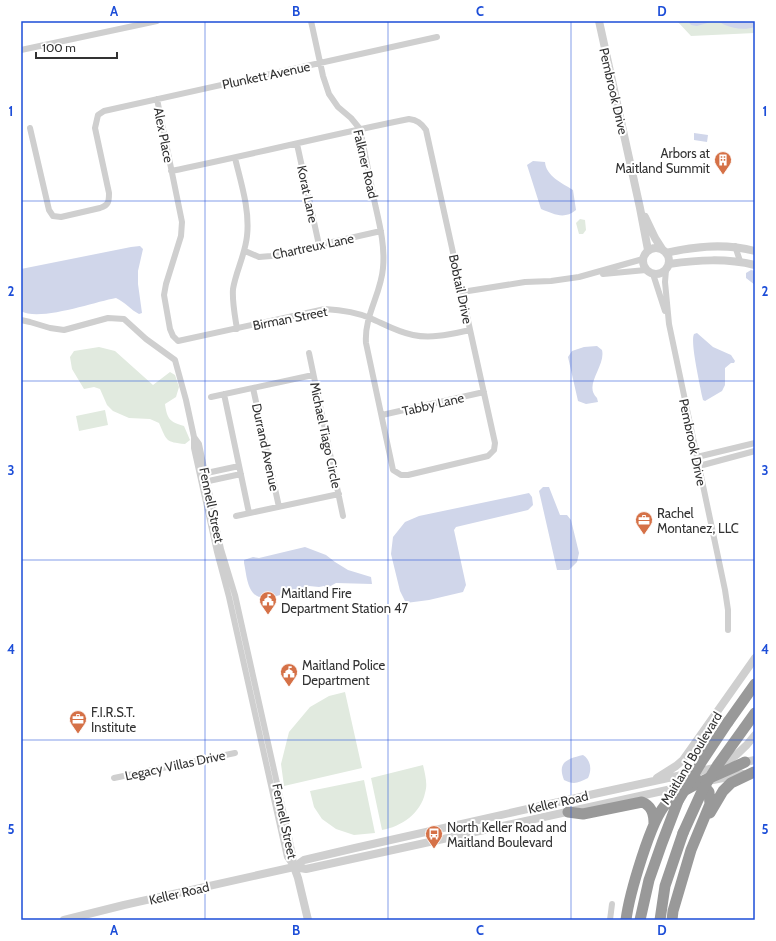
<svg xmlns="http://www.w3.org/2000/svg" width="776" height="941" font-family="Cabin,sans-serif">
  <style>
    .green { fill: #e1eadf }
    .water { fill: #d0d6ea }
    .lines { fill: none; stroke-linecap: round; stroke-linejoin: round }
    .minor { stroke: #cfcfcf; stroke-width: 6 }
    .tertiary { stroke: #cfcfcf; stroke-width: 8 }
    .motorway { stroke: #999; stroke-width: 11 }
    .motorway-bridge { stroke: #999; stroke-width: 11 }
    .grid { fill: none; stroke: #1d4ed8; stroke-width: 1; stroke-opacity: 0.55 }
    .labels { text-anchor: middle; stroke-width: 4; stroke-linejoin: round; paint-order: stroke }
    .street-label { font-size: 13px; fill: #323232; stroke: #fff }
    .poi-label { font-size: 13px; fill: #323232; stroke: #fff; text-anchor: start }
    .neatline { fill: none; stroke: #1d4ed8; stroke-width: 1.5 }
    .grid-label { font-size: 13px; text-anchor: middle; font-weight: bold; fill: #1d4ed8 }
  </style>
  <rect width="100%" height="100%" fill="#fff"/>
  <path class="green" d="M677,21H755V33L691,36Z
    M580,219L585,220L586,230L583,234H579L576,223Z
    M99,347L115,351L153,385L170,372L175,375L179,387L176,397L165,404C167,419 170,422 184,426L190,440L185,444C165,442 167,441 159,423L150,419L129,418L113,411L107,405L100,389L94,387L84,389L72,369L70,357L74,351Z
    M105,410L108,425L79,431L76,416Z
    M345,692L362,768L284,786L281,764L289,732L310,707L329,696Z
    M423,765C425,774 428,784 425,793C421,813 401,827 382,830L371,778Z
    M364,780L375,833L354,835L336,829L322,819L314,807L310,791Z"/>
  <path class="water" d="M688,21H714L697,26L691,25Z
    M716,21H755V27C746,30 734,29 725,25C722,24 721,22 716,21Z
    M694,133L708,135L707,142L694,140Z
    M533,161L545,162C546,176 562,183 573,190L576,210C564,220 554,214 541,209L527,165Z
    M140,246L143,249L138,271V284L142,313L139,314C131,310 125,302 116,298C94,302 39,322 21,311V269L131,247Z
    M751,270L755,271V285L746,278V273Z
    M697,333L713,347L731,355L735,361L734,363H731L725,368V385L722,391L705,401L703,400L702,396C700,384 690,342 694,334Z
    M597,346L602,350C606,366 583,385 597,398L598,402L586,404L578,401L568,357L572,351L584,347Z
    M543,487H549L560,515H567L571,520L579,553L577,562L569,570H557L539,491Z
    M529,493L532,497L533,505L528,510L456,527L454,530L466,585L463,592L429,600L406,603L400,591L391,554L393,537L405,522L419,516Z
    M305,547L326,555L335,562L348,570L371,577L372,584L336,583L327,588L324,586L319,587L309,586L301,590L282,593L280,595C276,596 270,598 265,598C247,598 247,576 244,563V560L253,557L259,558Z
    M583,755C591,760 592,770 588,778C578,783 574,785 564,780C557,762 567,759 583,755Z"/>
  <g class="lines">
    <path class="minor" d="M21,50L157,21
      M157,99L182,222L181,236L166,284L164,295L170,329L173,336L178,341L325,309C340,310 356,312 370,318C384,324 397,332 413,335C432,339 451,334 470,330
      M30,128L49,210L53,216L61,217L100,208C109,205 109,201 109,193L95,128L98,115L104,111L437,37
      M297,144L319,245
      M235,158C241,183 250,210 247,236C245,255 236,271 233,289C232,302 235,316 237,329
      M171,171C250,155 329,135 409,119C417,120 421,123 426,130L495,443L494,450L488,456L408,475H401L393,470L366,343C364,316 381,294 383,268C385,246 380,226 375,204C370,179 365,154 360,129L351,118L338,107L329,94L323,76L311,21
      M735,246L740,261
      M245,251L259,257L271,256L381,231
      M666,270L665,282L669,324L725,590L728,610V630
      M603,274L646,270
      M653,274L665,311
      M462,292L525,282L551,281L579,277L643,259
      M21,320L30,322L50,328L64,330L108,318L124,319L146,339L175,360L186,400L194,437V448L217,552L229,597L287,857L294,867
      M309,353L343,516
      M253,388L279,507
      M224,394L249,513
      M211,397L313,375
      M382,415L484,392
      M194,437L199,444L221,549L235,595L293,855L294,866
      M697,457L755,443
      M699,466L755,451
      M202,474L239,466
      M204,482L241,474
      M236,516L339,494
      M114,778L235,753
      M610,920L612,904"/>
    <path class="tertiary" d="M599,21L640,208L648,250
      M645,217L655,238L662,249
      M643 261a13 13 0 1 1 26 0a13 13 0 1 1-26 0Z
      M666,253C696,246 725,243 755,251
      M669,264C698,260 726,258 755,265
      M740,763L755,760
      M699,768L697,753L702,738
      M716,769C732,759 744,750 755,735
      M657,778L676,766L683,760L755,658
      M713,780L743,774
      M294,867L306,869L690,785
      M294,867L298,878L308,920
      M64,920L124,905L294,867L304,860L355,848L594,794L719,767"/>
    <path class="motorway" d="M728,722L755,684
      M568,812L583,814L642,802C652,806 654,814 654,824
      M710,813L723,791L731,783L754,772
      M626,920C629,896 651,818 667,803C687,785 721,774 745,762
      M640,920L649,880L662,843L678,801
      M660,920L665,886L683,833
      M672,920L673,911L691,850L710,804L709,792L701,782L687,774"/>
    <path class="motorway-bridge" d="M678,801L702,761L728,722
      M683,833L703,789L717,766L755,713"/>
  </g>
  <path class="grid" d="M205,21V920M388,21V920M571,21V920M21,201H755M21,381H755M21,560H755M21,740H755"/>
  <defs>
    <g id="building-pin" transform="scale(0.9)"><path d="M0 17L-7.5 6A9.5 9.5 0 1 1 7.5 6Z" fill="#d57147" stroke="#fff"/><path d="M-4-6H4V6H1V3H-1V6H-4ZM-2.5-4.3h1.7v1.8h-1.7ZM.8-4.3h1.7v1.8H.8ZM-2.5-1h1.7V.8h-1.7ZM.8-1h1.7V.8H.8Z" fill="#fff"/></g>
    <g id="office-pin" transform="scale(0.9)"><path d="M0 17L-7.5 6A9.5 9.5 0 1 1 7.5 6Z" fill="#d57147" stroke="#fff"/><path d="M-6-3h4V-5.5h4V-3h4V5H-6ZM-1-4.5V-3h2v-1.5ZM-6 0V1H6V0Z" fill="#fff"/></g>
    <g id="civic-pin" transform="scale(0.9)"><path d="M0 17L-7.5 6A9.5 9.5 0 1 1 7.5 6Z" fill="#d57147" stroke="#fff"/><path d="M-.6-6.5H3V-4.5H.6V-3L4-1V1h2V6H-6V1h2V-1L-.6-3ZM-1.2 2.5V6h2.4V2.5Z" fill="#fff"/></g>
    <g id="bus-pin" transform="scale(0.9)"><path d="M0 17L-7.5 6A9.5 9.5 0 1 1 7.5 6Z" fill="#d57147" stroke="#fff"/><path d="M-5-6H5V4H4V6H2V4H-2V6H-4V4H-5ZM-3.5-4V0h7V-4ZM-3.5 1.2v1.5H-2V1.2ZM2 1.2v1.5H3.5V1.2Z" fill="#fff"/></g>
  </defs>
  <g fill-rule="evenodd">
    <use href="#building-pin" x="723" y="160"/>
    <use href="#office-pin" x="644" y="520"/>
    <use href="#civic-pin" x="268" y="600"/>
    <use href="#civic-pin" x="289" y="672"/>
    <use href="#office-pin" x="78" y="719"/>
    <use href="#bus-pin" x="434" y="834"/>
  </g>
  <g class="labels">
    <g class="street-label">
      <text transform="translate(266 75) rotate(-12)" y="5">Plunkett Avenue</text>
      <text transform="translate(614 91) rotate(77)" y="5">Pembrook Drive</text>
      <text transform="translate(164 135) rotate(79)" y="5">Alex Place</text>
      <text transform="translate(366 164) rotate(77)" y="5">Falkner Road</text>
      <text transform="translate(308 194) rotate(78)" y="5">Korat Lane</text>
      <text transform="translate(313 246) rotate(-12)" y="5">Chartreux Lane</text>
      <text transform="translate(461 289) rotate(78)" y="5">Bobtail Drive</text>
      <text transform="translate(290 318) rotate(-11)" y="5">Birman Street</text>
      <text transform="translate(433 404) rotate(-13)" y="5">Tabby Lane</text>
      <text transform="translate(326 435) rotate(78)" y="5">Michael Tiago Circle</text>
      <text transform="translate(693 442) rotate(78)" y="5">Pembrook Drive</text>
      <text transform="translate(266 447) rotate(78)" y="5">Durrand Avenue</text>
      <text transform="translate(212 505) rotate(78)" y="5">Fennell Street</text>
      <text transform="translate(691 758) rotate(-59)" y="5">Maitland Boulevard</text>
      <text transform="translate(175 765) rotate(-12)" y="5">Legacy Villas Drive</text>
      <text transform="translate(558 802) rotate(-13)" y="5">Keller Road</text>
      <text transform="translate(285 821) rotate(78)" y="5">Fennell Street</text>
      <text transform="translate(179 893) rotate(-13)" y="5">Keller Road</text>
    </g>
    <g class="poi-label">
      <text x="710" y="158" text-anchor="end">Arbors at<tspan x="710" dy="15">Maitland Summit</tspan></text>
      <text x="657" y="518">Rachel<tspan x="657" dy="15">Montanez, LLC</tspan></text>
      <text x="281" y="598">Maitland Fire<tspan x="281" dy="15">Department Station 47</tspan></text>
      <text x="302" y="670">Maitland Police<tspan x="302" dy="15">Department</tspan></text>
      <text x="91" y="717">F.I.R.S.T.<tspan x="91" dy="15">Institute</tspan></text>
      <text x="447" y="832">North Keller Road and<tspan x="447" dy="15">Maitland Boulevard</tspan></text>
    </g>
  </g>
  <rect width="776" height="941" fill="none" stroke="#ffffff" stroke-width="44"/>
  <path d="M36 52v6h81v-6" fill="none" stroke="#323232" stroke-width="2"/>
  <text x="42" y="52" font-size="12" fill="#323232" stroke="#ffffff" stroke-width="3" paint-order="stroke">100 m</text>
  <rect x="22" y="22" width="732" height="897" class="neatline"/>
  <g class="grid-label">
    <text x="114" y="16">A</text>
    <text x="296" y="16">B</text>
    <text x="480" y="16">C</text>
    <text x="662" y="16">D</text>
    <text x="11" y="116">1</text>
    <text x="765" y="116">1</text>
    <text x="11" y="296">2</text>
    <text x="765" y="296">2</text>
    <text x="11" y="475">3</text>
    <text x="765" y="475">3</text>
    <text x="11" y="654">4</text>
    <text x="765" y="654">4</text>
    <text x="11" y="834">5</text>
    <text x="765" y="834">5</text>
    <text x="114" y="935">A</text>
    <text x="296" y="935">B</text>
    <text x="480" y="935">C</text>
    <text x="662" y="935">D</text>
  </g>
</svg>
